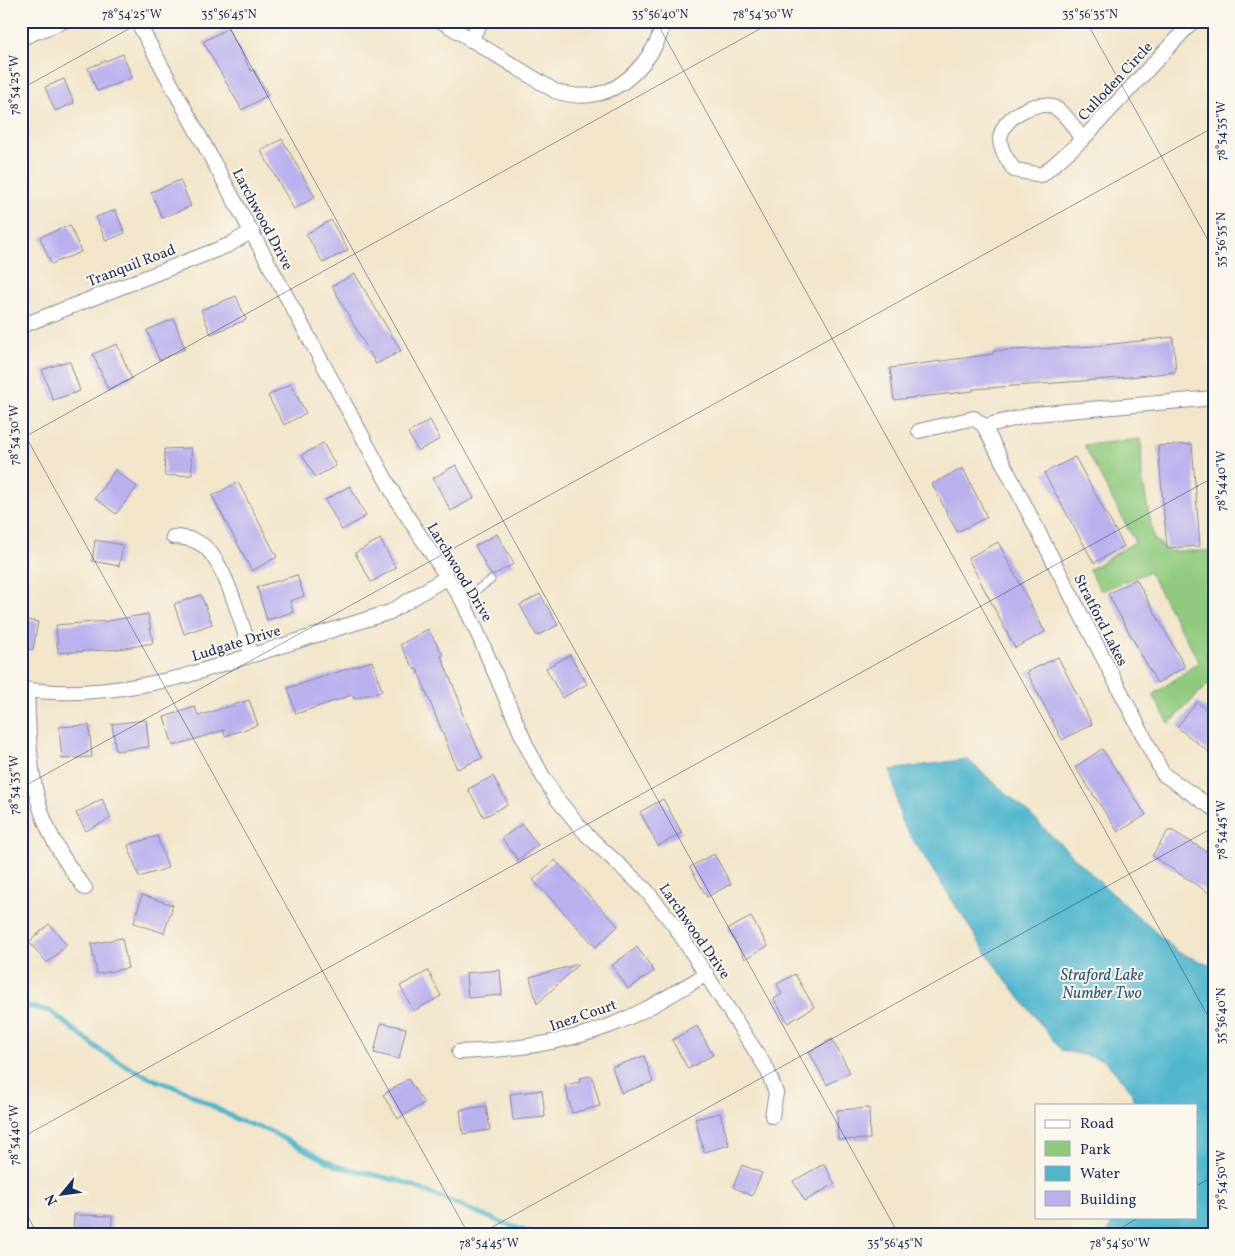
<svg xmlns="http://www.w3.org/2000/svg" width="1235" height="1256" font-family="Vollkorn,serif">
  <style>
    .green { fill: #90ca7e; stroke: #567c6e }
    .water { fill: #4fb6cd; stroke: #357296 }
    .lines { fill: none; stroke-linecap: round; stroke-linejoin: round }
    .stream { stroke: #4fb6cd; stroke-width: 5 }
    .building { fill: #b9b0ee }
    .service-casing { stroke: #868a94; stroke-width: 9 }
    .minor-casing { stroke: #868a94; stroke-width: 16 }
    .service { stroke: #fff; stroke-width: 7 }
    .minor { stroke: #fff; stroke-width: 14 }
    .ticks { fill: none; stroke: #1b2f5e; stroke-width: 1; stroke-opacity: 0.45 }
    .labels { text-anchor: middle; stroke-width: 4; stroke-linejoin: round; paint-order: stroke }
    .street-label { font-size: 15px; fill: #1b2f5e; stroke: #fbf7ec }
    .water-label { font-size: 16px; font-style: italic; fill: #2b587f; stroke: #fbf7ec }
    .neatline { fill: none; stroke: #1b2f5e; stroke-width: 2 }
    .ticks-label { font-size: 12px; text-anchor: middle; fill: #1b2f5e }
  </style>
  <rect width="100%" height="100%" fill="#fbf7ec"/>
  <filter id="ink" filterUnits="userSpaceOnUse"><feTurbulence type="fractalNoise" baseFrequency=".02" numOctaves="2"/><feDisplacementMap in="SourceGraphic" scale="10" xChannelSelector="R" yChannelSelector="G"/><feConvolveMatrix kernelMatrix="1 2 1 2 8 2 1 2 1" color-interpolation-filters="sRGB"/></filter>
  <filter id="wash" filterUnits="userSpaceOnUse"><feTurbulence type="fractalNoise" baseFrequency=".0096" numOctaves="4" result="noise"/><feDisplacementMap in="SourceGraphic" scale="20" xChannelSelector="R" yChannelSelector="G"/><feGaussianBlur stdDeviation="1.12" result="paint"/><feColorMatrix in="noise" values="0 0 0 0 0 0 0 0 0 0 0 0 0 0 0 0 0 1.4 0 .05"/><feComposite in="paint" operator="in"/></filter>
  <g filter="url(#wash)">
    <rect width="100%" height="100%" fill="#f2e5ca"/>
    <path class="green" d="M1141,439L1142,478L1154,539L1168,551H1210L1212,575H1214V688L1208,684L1169,724L1153,695L1199,662L1149,572L1101,591L1089,570L1135,542L1084,445Z"/>
    <path class="water" d="M967,759L1022,807L1104,886L1178,952L1214,967V1235H1107L1114,1217H1196V1105H1134L1131,1090L1104,1060L1061,1050L992,962L901,821L891,770Z"/>
    <g class="lines">
      <path class="stream" d="M21,1005L50,1011L101,1051L128,1067L150,1078L185,1091L238,1120L267,1130L337,1166L403,1182L503,1223L537,1235"/>
    </g>
    <g id="blocks">
      <path class="building" d="M228,28L251,71L254,70L268,95L242,110L203,42Z
        M123,54L132,78L97,91L88,68Z
        M64,79L74,103L55,111L45,87Z
        M282,139L315,197L294,209L261,151Z
        M180,180L191,206L162,218L151,192Z
        M115,210L125,233L106,241L96,217Z
        M331,220L348,250L323,263L306,234Z
        M70,225L81,252L51,264L40,237Z
        M355,274L401,351L376,364L332,286Z
        M236,296L246,320L211,334L201,310Z
        M174,319L185,349L159,360L147,330Z
        M1173,337L1176,372L1110,379L973,389V391L894,400L890,368L993,354V351L1096,346Z
        M117,344L132,379L108,389L93,354Z
        M65,362H70L80,391L53,400L42,370Z
        M290,384L306,413L284,425L268,396Z
        M430,420L440,439L418,451L408,433Z
        M323,443L336,466L315,477L302,455Z
        M1192,444L1200,546L1167,548L1158,446Z
        M191,448L192,475L165,476L164,449Z
        M1075,457L1124,546L1094,563L1044,473Z
        M456,465L474,498L451,511L433,478Z
        M963,468L987,517L957,532L932,484Z
        M115,470L137,487L116,514L95,498Z
        M238,482L277,557L252,571L212,496Z
        M350,486L366,516L342,530L325,500Z
        M497,534L514,564L493,575H491L475,546Z
        M380,539L396,568L371,582L355,553Z
        M95,540L123,545L119,566L92,561Z
        M998,542L1045,632L1015,648L968,558Z
        M297,575L304,596L290,601L293,612L267,620L257,587Z
        M1136,579L1185,667L1157,683L1108,594Z
        M540,594L558,625L537,636L520,605Z
        M201,595L212,624L184,634L174,604Z
        M148,614L153,643L120,649L58,653L56,625L108,621Z
        M21,619L38,622L33,650L21,648Z
        M428,629L443,655L441,656L462,707L460,708L482,758L457,769L417,669L415,670L400,645Z
        M570,655L587,684L562,698L546,668Z
        M1058,657L1092,724L1062,740L1027,672Z
        M372,661L382,691L354,699L352,695L296,714L288,688Z
        M249,700L258,725L225,736L224,730L173,746L164,717L195,707L198,716Z
        M1197,702L1214,715V756L1177,727Z
        M146,720L149,747L116,751L112,724Z
        M89,725L92,757L62,759L59,727Z
        M1102,749L1146,815L1118,832L1075,767Z
        M493,776L508,804L484,817L468,789Z
        M102,799L111,818L86,831L76,813Z
        M663,799L682,833L658,846L640,812Z
        M522,824L538,845L518,860L502,838Z
        M1168,831H1173L1214,856V896L1152,856Z
        M157,836L168,868L139,877L128,845Z
        M714,854L731,884L707,897L690,867Z
        M555,860L618,926L596,947L533,880Z
        M142,895L173,905L164,933L134,923Z
        M751,917L768,946L745,959L728,929Z
        M49,924L67,945L47,963L29,942Z
        M122,938L128,968L97,974L91,944Z
        M637,947L654,971L628,989L612,965Z
        M579,964L537,1004L530,977Z
        M500,970L502,995L468,998L466,973Z
        M428,971L441,996L414,1011L400,986Z
        M795,974L814,1007L788,1023L774,999L782,994L777,984Z
        M381,1023L406,1028L399,1059L374,1053Z
        M697,1026L713,1055L688,1069L672,1040Z
        M832,1039L850,1072L827,1085L809,1052Z
        M644,1056L653,1082L621,1093L612,1067Z
        M592,1076L600,1106L572,1113L565,1085L580,1082L579,1078Z
        M408,1079L424,1103L398,1119L383,1095Z
        M542,1090L545,1117L513,1120L510,1094Z
        M486,1106L490,1130L463,1134L460,1110Z
        M869,1108L870,1139L838,1140L837,1110Z
        M720,1113L729,1145L704,1152L695,1119Z
        M824,1164L835,1184L805,1201L793,1181Z
        M742,1165L762,1173L752,1196L733,1187Z
        M74,1215L112,1216L111,1235H73Z"/>
    </g>
  </g>
  <g filter="url(#ink)">
    <use href="#blocks" fill-opacity="0" stroke="#868a94" stroke-width="1"/>
    <g class="lines">
      <g class="service-casing">
        <path id="service" d="M462,600L491,580"/>
      </g>
      <g class="minor-casing">
        <path id="minor" d="M137,21L398,502L462,600L478,634L527,747L542,775L557,799L587,835L645,889L674,925L767,1069L776,1093L772,1116
          M441,21L555,91C592,103 620,92 644,62C654,50 661,38 663,21
          M21,38L64,21
          M470,40L482,21
          M1082,140C1075,129 1065,111 1051,106C1034,101 1006,116 1001,134C997,147 1008,160 1014,170L1042,175L1082,140L1193,21
          M21,326L229,245L252,231
          M1214,398L1035,414L984,426L1163,774L1214,809
          M919,431L974,418L984,426
          M173,537C186,537 199,540 208,550C227,570 243,627 251,654
          M21,689C76,697 131,689 185,676L390,612L447,577
          M27,690C30,772 30,820 85,888
          M459,1052C511,1050 560,1044 609,1026C643,1013 675,992 707,974"/>
      </g>
      <use href="#service" class="service"/>
      <use href="#minor" class="minor"/>
    </g>
  </g>
  <path class="ticks" d="M226,21L899,1235M656,21L1214,1027M1086,21L1214,251M21,89L143,21M21,428L469,1235M21,439L774,21M21,788L1214,127M21,1138L1214,477M1196,1186L1214,1176M21,1204L38,1235M478,1235L1214,827M1109,1235L1140,1217"/>
  <g class="labels">
    <g class="street-label">
      <text transform="translate(1115 81) rotate(-47)" y="5">Culloden Circle</text>
      <text transform="translate(263 219) rotate(62)" y="5">Larchwood Drive</text>
      <text transform="translate(131 265) rotate(-21)" y="5">Tranquil Road</text>
      <text transform="translate(460 572) rotate(59)" y="5">Larchwood Drive</text>
      <text transform="translate(1101 620) rotate(63)" y="5">Stratford Lakes</text>
      <text transform="translate(236 643) rotate(-17)" y="5">Ludgate Drive</text>
      <text transform="translate(695 931) rotate(55)" y="5">Larchwood Drive</text>
      <text transform="translate(583 1015) rotate(-19)" y="5">Inez Court</text>
    </g>
    <g class="water-label">
      <text x="1102" y="980">Straford Lake<tspan x="1102" dy="18">Number Two</tspan></text>
    </g>
  </g>
  <rect width="1235" height="1256" fill="none" stroke="#fbf7ec" stroke-width="55"/>
  <rect x="1035" y="1104" width="162" height="115" fill="#fbf7ec" stroke="#a1a7b3"/>
  <rect x="1045" y="1120" width="25" height="8" fill="#ffffff" stroke="#a1a7b3"/>
  <text x="1080" y="1128" font-size="15" fill="#1b2f5e">Road</text>
  <rect x="1045" y="1141" width="25" height="15" fill="#90ca7e" stroke="#a1a7b3"/>
  <text x="1080" y="1154" font-size="15" fill="#1b2f5e">Park</text>
  <rect x="1045" y="1166" width="25" height="15" fill="#4fb6cd" stroke="#a1a7b3"/>
  <text x="1080" y="1178" font-size="15" fill="#1b2f5e">Water</text>
  <rect x="1045" y="1191" width="25" height="15" fill="#b9b0ee" stroke="#a1a7b3"/>
  <text x="1080" y="1204" font-size="15" fill="#1b2f5e">Building</text>
  <g transform="translate(62 1194) rotate(241)" stroke="#fbf7ec" stroke-width="4" paint-order="stroke">
  <path d="M0-4L9 19L0 12L-9 19Z" fill="#1b2f5e"/>
  <text y="-8" font-size="14" font-weight="bold" text-anchor="middle" fill="#1b2f5e">N</text>
  </g>
  <rect x="28" y="28" width="1180" height="1200" class="neatline"/>
  <g class="ticks-label">
    <text x="132" y="18">78°54'25"W</text>
    <text x="229" y="18">35°56'45"N</text>
    <text x="660" y="18">35°56'40"N</text>
    <text x="763" y="18">78°54'30"W</text>
    <text x="1090" y="18">35°56'35"N</text>
    <text transform="translate(14 85) rotate(-90)" y="4">78°54'25"W</text>
    <text transform="translate(1221 131) rotate(-90)" y="4">78°54'35"W</text>
    <text transform="translate(1221 240) rotate(-90)" y="4">35°56'35"N</text>
    <text transform="translate(14 435) rotate(-90)" y="4">78°54'30"W</text>
    <text transform="translate(1221 481) rotate(-90)" y="4">78°54'40"W</text>
    <text transform="translate(14 785) rotate(-90)" y="4">78°54'35"W</text>
    <text transform="translate(1221 830) rotate(-90)" y="4">78°54'45"W</text>
    <text transform="translate(1221 1016) rotate(-90)" y="4">35°56'40"N</text>
    <text transform="translate(14 1135) rotate(-90)" y="4">78°54'40"W</text>
    <text transform="translate(1221 1180) rotate(-90)" y="4">78°54'50"W</text>
    <text x="489" y="1247">78°54'45"W</text>
    <text x="895" y="1247">35°56'45"N</text>
    <text x="1120" y="1247">78°54'50"W</text>
  </g>
</svg>
